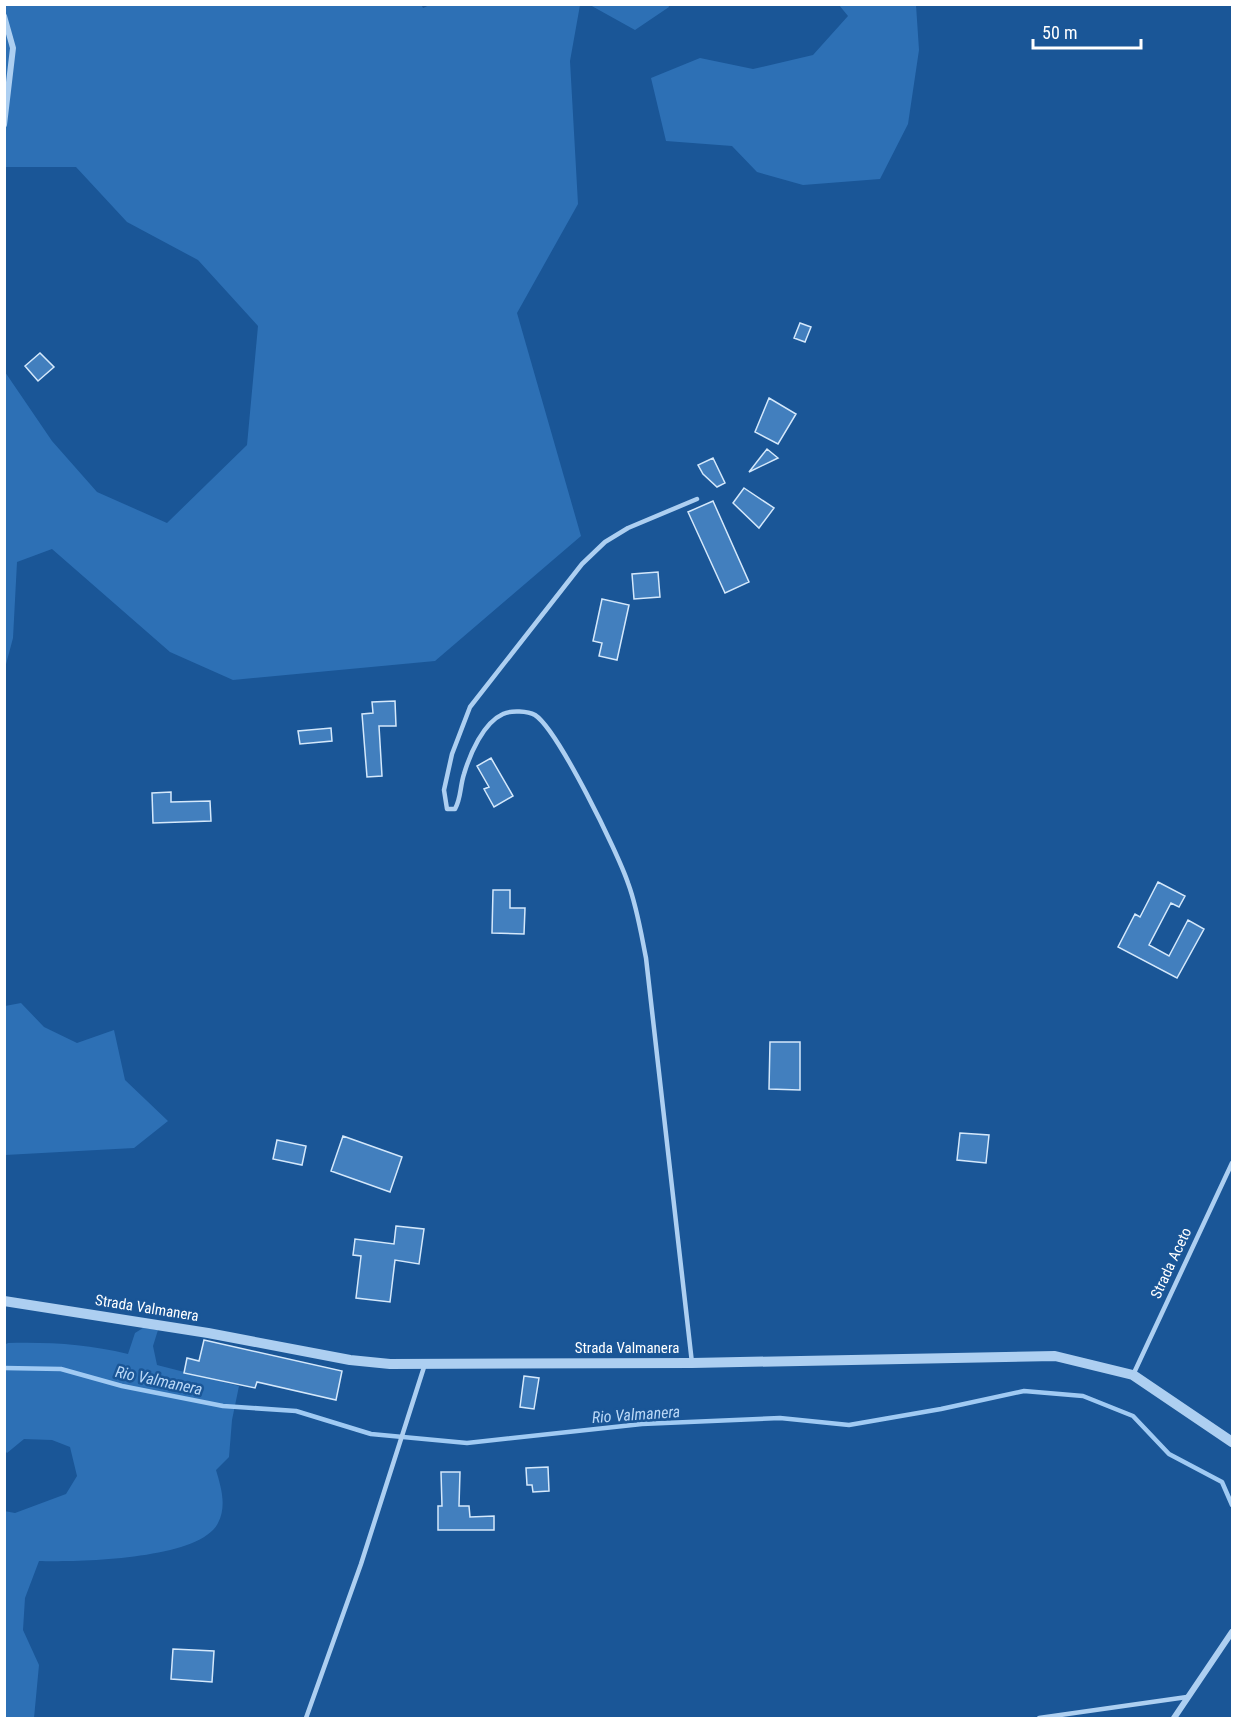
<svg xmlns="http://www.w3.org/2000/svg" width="1237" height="1723" font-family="'Roboto Condensed',sans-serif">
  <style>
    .green { fill: #2d70b5 }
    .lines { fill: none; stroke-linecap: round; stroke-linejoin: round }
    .stream { stroke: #a0caf3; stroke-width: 4.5 }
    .building { fill: #427fbe; stroke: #d4e8fb; stroke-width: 1.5 }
    .service { stroke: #adcff1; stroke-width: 4.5 }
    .minor { stroke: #adcff1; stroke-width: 6 }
    .tertiary { stroke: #adcff1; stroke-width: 10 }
    .labels { text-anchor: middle; stroke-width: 5; stroke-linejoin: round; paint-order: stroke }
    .street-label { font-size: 15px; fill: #fff; stroke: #1a5697 }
    .water-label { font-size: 16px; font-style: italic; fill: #bad8f7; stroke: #1a5697 }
  </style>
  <rect width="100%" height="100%" fill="#1a5697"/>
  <path class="green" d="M421,4L423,8L432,4L580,5L570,61L578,204L517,313L581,536L435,661L233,680L170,652L52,549L17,562L13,638L5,668V372L52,441L97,492L167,523L247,445L258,326L198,260L127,222L76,167H5V5Z
    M668,4L669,7L635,30L590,5Z
    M839,5H916L919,50L908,124L880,179L803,185L757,172L732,146L666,141L651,78L700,58L753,69L813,55L848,16Z
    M21,1003L44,1027L77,1043L114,1030L125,1080L168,1121L134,1148L5,1155V1006Z
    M143,1328L158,1330L153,1346L157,1365L239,1386L232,1420L229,1457L216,1470C221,1487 227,1506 218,1523C200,1560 76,1562 39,1561L25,1598L23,1630L39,1665L34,1718H5L4,1511L15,1513L66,1494L77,1476L70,1447L52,1440L24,1439L7,1453L5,1451L4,1345L8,1343C50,1342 87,1344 128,1354L135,1333Z"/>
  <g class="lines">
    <path class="stream" d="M4,1368L61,1369L122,1386L223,1406L296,1411L371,1434L467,1443L642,1424L780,1418L849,1425L941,1409L1024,1391L1083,1396L1133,1416L1169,1454L1222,1482L1232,1505"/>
  </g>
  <path class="building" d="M800,323L811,327L805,342L794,338Z
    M40,353L54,367L38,381L25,366Z
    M769,398L796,414L778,444L755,432Z
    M767,449L778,458L749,472Z
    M713,458L725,483L717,487L703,474L698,465Z
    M744,488L774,508L759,528L733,503Z
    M713,501L749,582L725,593L688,512Z
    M658,572L660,597L634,599L632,574Z
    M602,599L629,605L617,660L599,656L602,643L593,641Z
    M395,701L396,726H379L382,776L367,777L362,714L373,713L372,702Z
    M331,728L332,741L300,744L298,731Z
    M491,758L513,796L494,807L484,789L489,787L477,766Z
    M171,792V802L210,801L211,821L153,823L152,793Z
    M1158,882L1185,896L1179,907L1171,903L1149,945L1169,956L1188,920L1204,929L1177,978L1118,947L1135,914L1140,917Z
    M493,890H510V908H525L524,934L492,933Z
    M770,1042H800V1090L769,1089Z
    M960,1133L989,1135L986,1163L957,1160Z
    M343,1136L402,1157L390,1192L331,1171Z
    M277,1140L306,1146L302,1165L273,1159Z
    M396,1226L424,1229L419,1264L395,1260L390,1302L356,1298L361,1256L353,1255L355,1239L394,1244Z
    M204,1340L342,1371L336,1400L257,1382L255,1388L184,1373L187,1358L199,1361Z
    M524,1376L539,1378L534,1409L520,1407Z
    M548,1467L549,1491L533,1492L532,1485H527L526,1468Z
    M441,1472H460L459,1506H469L470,1517L494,1516V1530H438V1506H442Z
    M173,1649L214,1651L212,1682L171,1679Z"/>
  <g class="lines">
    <path class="service" d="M692,1363L646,958C641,933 637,907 628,883C618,853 558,730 535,715C528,711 511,710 503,714C483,723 470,754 464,774C460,786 461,799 455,809H447L444,790L452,754L470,707L582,564L605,542L628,528L697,499
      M1133,1375L1232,1163
      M306,1718L361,1564L425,1364
      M1039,1718L1187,1697"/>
    <path class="minor" d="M4,16L13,48L4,125
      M1174,1718L1232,1632"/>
    <path class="tertiary" d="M4,1301L208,1333L350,1360L390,1364L692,1363L1055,1356L1133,1375L1232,1442"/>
  </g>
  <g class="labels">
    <g class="street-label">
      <text transform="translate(1171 1263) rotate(-65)" y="5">Strada Aceto</text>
      <text transform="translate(147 1308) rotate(9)" y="5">Strada Valmanera</text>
      <text x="627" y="1353">Strada Valmanera</text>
    </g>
    <g class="water-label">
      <text transform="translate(159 1380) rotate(12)" y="6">Rio Valmanera</text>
      <text transform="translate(636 1414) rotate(-4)" y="6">Rio Valmanera</text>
    </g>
  </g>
  <rect width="1237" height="1723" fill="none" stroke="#ffffff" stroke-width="12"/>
  <path d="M1033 39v9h108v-9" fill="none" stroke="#ffffff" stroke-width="3"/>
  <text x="1042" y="39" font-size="18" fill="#ffffff" stroke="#1a5697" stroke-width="4.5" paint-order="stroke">50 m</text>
</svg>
